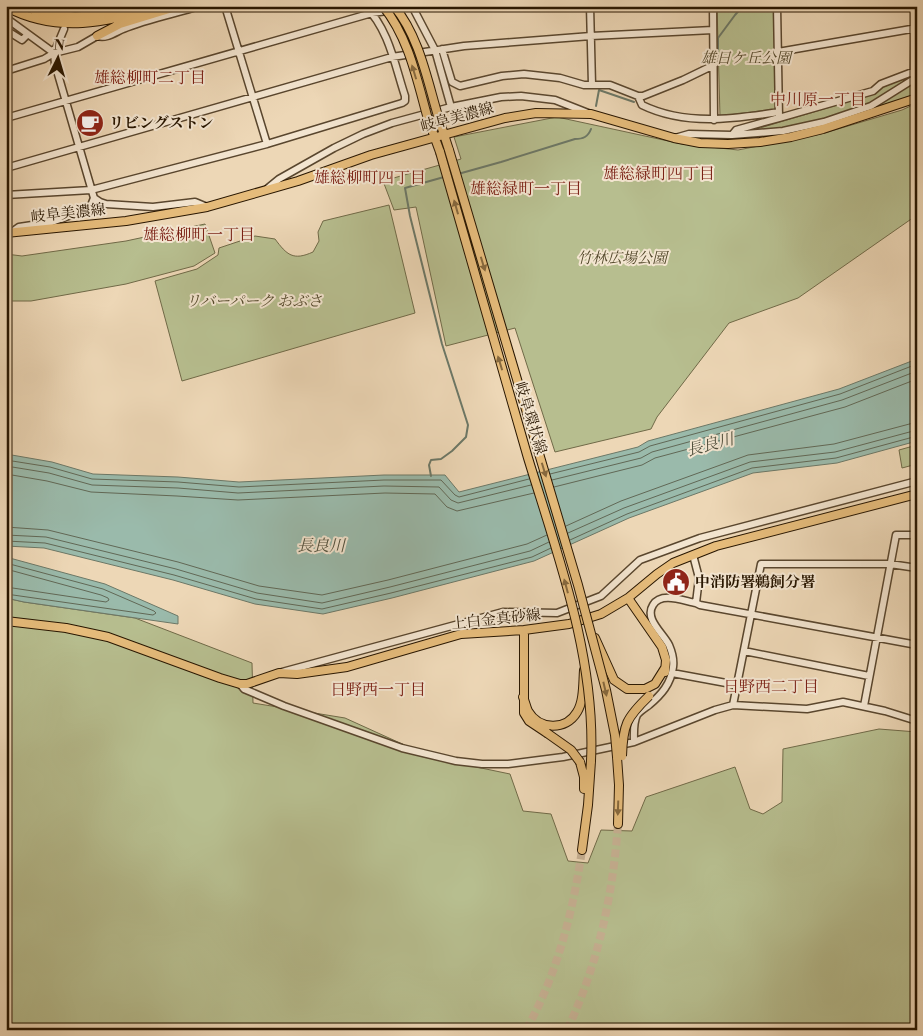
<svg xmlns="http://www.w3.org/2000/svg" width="923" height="1036" font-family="'Libre Bodoni','Noto Serif JP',serif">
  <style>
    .green { fill: #b7be8f; stroke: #706a48 }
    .water { fill: #9abaab; stroke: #6c7867 }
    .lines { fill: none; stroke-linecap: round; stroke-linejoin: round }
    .shore { stroke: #616856; stroke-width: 1 }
    .stream { stroke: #6c7867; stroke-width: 2 }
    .major-tunnel { stroke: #c6b092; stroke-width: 8; stroke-dasharray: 8 4; stroke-linecap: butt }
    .minor-casing { stroke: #59462e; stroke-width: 9 }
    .major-casing { stroke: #281600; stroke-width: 10 }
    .minor { stroke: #f3e5d0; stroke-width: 6 }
    .major { stroke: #e6bc7b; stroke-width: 8 }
    .major-bridge-casing { stroke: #281600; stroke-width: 10; stroke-linecap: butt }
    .major-bridge { stroke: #e6bc7b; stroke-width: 8 }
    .oneway { fill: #87693e }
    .labels { text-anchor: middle; stroke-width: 4; stroke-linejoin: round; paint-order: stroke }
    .park-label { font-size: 15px; font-style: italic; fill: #53482b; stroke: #f3e5d0 }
    .street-label { font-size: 15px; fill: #281600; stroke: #f3e5d0 }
    .poi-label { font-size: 15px; font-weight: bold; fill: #281600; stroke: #f3e5d0; text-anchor: start }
    .neighbourhood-label { font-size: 16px; fill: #7a1f14; stroke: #f3e5d0 }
    .water-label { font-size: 16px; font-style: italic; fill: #504f3c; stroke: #f3e5d0 }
  </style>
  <rect width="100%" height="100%" fill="#edd7b6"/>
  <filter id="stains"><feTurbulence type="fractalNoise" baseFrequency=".004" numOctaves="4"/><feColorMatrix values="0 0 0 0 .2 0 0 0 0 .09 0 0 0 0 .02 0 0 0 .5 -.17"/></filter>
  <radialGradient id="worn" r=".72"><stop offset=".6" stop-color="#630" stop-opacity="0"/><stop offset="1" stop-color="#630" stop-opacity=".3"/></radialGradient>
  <path class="green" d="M717,6H774L776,109L720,116Z
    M917,73V93L905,98L823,125L773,136L750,131L864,97L875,93L881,88Z
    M917,103V215L798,298L729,323L657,417L651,429L555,452L515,328L446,346L416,207L394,210L383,181L461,159L454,137L557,117L682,144L738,150L821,134L902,110Z
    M389,205L415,313L182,381L155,281L197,269L218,255L219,248L255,236L275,239C287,255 293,261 313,252L319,241L318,232L323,221Z
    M205,224L215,253L194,266L126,284L31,301H6V254L22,256L126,241Z
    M917,445V464L902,468L899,450Z
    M6,598L24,602L135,618L252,663L253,703L345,718L433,758L510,774L523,811L551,814L568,861L588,863L601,830L632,831L646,797L735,767L750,809L763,814L782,802L783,749L879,729L917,732V1030H6Z"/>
  <path class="water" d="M917,359V441L837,463L753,473L629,518L534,561L392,598L323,614L255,604L173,580L44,548L6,546V454L52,462L93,474L178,477L239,482L384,475H445L459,492L638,447L648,441L839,389Z
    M6,557L105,584L178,616V624L24,602L6,598Z"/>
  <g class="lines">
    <path class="shore" d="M6,460L50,467L92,479L178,482L239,487L384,480H441L455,495L459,497L529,479
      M6,466L49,473L92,485L178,488L238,493L384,486L439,487L451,500L458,503L531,485
      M6,474L47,481L91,492L177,496L238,500L385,493L435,494L447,507L457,511L534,493
      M550,474L639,452L650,446L840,394L917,364
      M552,480L641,458L652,452L842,400L917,371
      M554,487L642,465L655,458L845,407L917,379
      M566,526L621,501L748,455L834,444L917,422
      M6,527L48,530L178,562L259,586L322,595L388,580L527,544L547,535
      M568,533L624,508L750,462L835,452L917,430
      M6,535L46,537L176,569L257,593L322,603L390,587L530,551L549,542
      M570,540L627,514L752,468L836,458L917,436
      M6,541L45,543L174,575L256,599L322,609L391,593L532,557L551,548
      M6,563L103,589L154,611L156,613L153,615L6,594
      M6,569L101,595L108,598L109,600L106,602L6,587"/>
    <path class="stream" d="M718,55V38L735,15L743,6
      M686,82L702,74
      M596,106L599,90L634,102
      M458,174L501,162L575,139C583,139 588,137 591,129
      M431,476L429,465L431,460L441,459L452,451L466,437L468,425L442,344L410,216L405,188L444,177"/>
    <path class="major-tunnel" d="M526,1030C557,975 573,912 582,850
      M567,1030C598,965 613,895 618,824"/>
    <g class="minor-casing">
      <path id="minor" d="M72,6H79
        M225,6L267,144
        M412,6L435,50L451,107
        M590,6L592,85
        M713,6L714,120
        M6,18L54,53
        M6,30L22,40L28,34
        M442,49L452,82L460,86L502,76L524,74L560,78L584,85H610L638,96H643L683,80L714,65
        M778,52L917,28
        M6,71L44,59L54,53L78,47L97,36C106,39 114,33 123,29C147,19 174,14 200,6
        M638,96L642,105C685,126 733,119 779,112
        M6,118L372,13L387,11L403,6
        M779,118L873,91L881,84L915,71
        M732,135L783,131L824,122L871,106L914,79L915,6
        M675,138L689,134L732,135L736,130L779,118L777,6
        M6,168L392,57L464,46L591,36L713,30
        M268,188L279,179L334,148L363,134L392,123L451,107L501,97L521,96L555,100L588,113
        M6,195L91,190L267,144L402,103L405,101V96C395,66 389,29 365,6
        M94,198L100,202L106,204L153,207L195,202L207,207
        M12,232L19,227L52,222L90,208L94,198L55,64L54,53L64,29
        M693,555L699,578L696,603L700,605L917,645
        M696,603C684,601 661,591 653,605C644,619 663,633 669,645C672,652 674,660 673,667C671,684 661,695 649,705C645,708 640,711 637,715C633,723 634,733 634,742L715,710L733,705L807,709L843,702L885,711L917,721
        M744,651L869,676
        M282,672L503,612L557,613L601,596L640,560L700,538L917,481
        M672,673L737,685
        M240,684L244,689L284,706L402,748L456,761L482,764H508L563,757L634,742
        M733,705L761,564H890L917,568
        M864,706L896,535H917"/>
    </g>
    <g class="major-casing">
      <path id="major" d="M24,6C59,21 97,18 133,6
        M6,7C58,34 107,23 159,6
        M97,36L120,24L179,6
        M438,116L449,150
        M428,119L440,152
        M6,233L126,221L207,207L298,181L371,155L505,118L536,113L591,114L674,138L700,143L728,144L760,142L791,137L823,129L917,98
        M628,598L662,647L666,660L665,672
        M6,621L66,628L108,637L220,678L240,684H247L279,673L297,674L347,667L461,634L524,630L569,624L601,614L628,598L657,574L673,563L716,546L917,494
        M524,630V713L529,721L547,733
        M595,638L614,680L627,689H645L655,684L665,668
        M523,697C525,701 526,707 528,711C539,730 566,731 577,712C584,701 583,683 584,670
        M617,757L619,785L618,824
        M580,762L584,777V789
        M582,850L588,805L591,761"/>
    </g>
    <use href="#minor" class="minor"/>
    <use href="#major" class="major"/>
    <g class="major-bridge-casing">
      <path id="major-bridge" d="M383,6C409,38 417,80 428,119
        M394,6C419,36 427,79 438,116
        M449,150L578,585L606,690L615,735L617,757
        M440,152C469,254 498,356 528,458C558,556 596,658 591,761
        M547,733L571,750L580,762
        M622,756C623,725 626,718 649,696"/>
    </g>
    <use href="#major-bridge" class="major-bridge"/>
  </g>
  <defs><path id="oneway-solid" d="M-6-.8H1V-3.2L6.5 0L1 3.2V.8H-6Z" transform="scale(1.25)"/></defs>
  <g class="oneway">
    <use href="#oneway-solid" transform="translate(414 72) rotate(-107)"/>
    <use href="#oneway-solid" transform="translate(456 207) rotate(-106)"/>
    <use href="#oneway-solid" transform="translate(483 264) rotate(73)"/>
    <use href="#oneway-solid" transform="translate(500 363) rotate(-107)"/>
    <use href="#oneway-solid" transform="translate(544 470) rotate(73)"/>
    <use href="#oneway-solid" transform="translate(566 586) rotate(-105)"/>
    <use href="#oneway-solid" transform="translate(605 689) rotate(77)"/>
    <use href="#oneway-solid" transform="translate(618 808) rotate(92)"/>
  </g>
  <defs>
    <g id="cafe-disc" transform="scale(1.4375)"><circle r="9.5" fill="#8f2418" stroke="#f3e5d0"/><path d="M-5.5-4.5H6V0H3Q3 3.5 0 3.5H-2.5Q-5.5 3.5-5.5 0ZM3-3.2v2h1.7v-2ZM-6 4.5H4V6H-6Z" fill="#fff"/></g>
    <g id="civic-disc" transform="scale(1.4375)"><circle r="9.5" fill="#8f2418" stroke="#f3e5d0"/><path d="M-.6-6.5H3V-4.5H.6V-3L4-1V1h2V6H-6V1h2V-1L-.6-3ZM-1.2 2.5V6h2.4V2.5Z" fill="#fff"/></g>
  </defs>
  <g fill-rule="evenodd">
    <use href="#cafe-disc" x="90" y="123"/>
    <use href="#civic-disc" x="676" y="582"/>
  </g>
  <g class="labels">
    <g class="park-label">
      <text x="746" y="63">雄日ケ丘公園</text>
      <text x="622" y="263">竹林広場公園</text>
      <text x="254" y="306">リバーパーク おぶさ</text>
    </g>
    <g class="street-label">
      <text transform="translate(457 117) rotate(-15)" y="5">岐阜美濃線</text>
      <text transform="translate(68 213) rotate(-6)" y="5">岐阜美濃線</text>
      <text transform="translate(531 418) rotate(73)" y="5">岐阜環状線</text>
      <text transform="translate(496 619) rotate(-6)" y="5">上白金真砂線</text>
    </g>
    <g class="poi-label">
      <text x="109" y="128">リビングストン</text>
      <text x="695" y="587">中消防署鵜飼分署</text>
    </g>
    <g class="neighbourhood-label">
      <text x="150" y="83">雄総柳町二丁目</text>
      <text x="818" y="105">中川原一丁目</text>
      <text x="659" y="179">雄総緑町四丁目</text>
      <text x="370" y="183">雄総柳町四丁目</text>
      <text x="526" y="194">雄総緑町一丁目</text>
      <text x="199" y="240">雄総柳町一丁目</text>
      <text x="771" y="692">日野西二丁目</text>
      <text x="378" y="695">日野西一丁目</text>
    </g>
    <g class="water-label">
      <text transform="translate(710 444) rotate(-15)" y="6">長良川</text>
      <text x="321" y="551">長良川</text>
    </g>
  </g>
  <rect width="923" height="1036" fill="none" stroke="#edd7b6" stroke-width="25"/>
  <rect x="8" y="8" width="908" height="1021" fill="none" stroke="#281600" stroke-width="2.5"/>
  <rect x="12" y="12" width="898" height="1011" fill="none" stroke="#281600"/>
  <g transform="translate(58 58) rotate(5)" stroke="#f3e5d0" stroke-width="4" paint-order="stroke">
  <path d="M0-4L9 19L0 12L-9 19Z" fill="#281600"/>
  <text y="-8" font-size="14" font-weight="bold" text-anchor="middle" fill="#281600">N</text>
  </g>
  <rect width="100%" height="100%" filter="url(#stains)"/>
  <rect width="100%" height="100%" fill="url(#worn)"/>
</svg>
